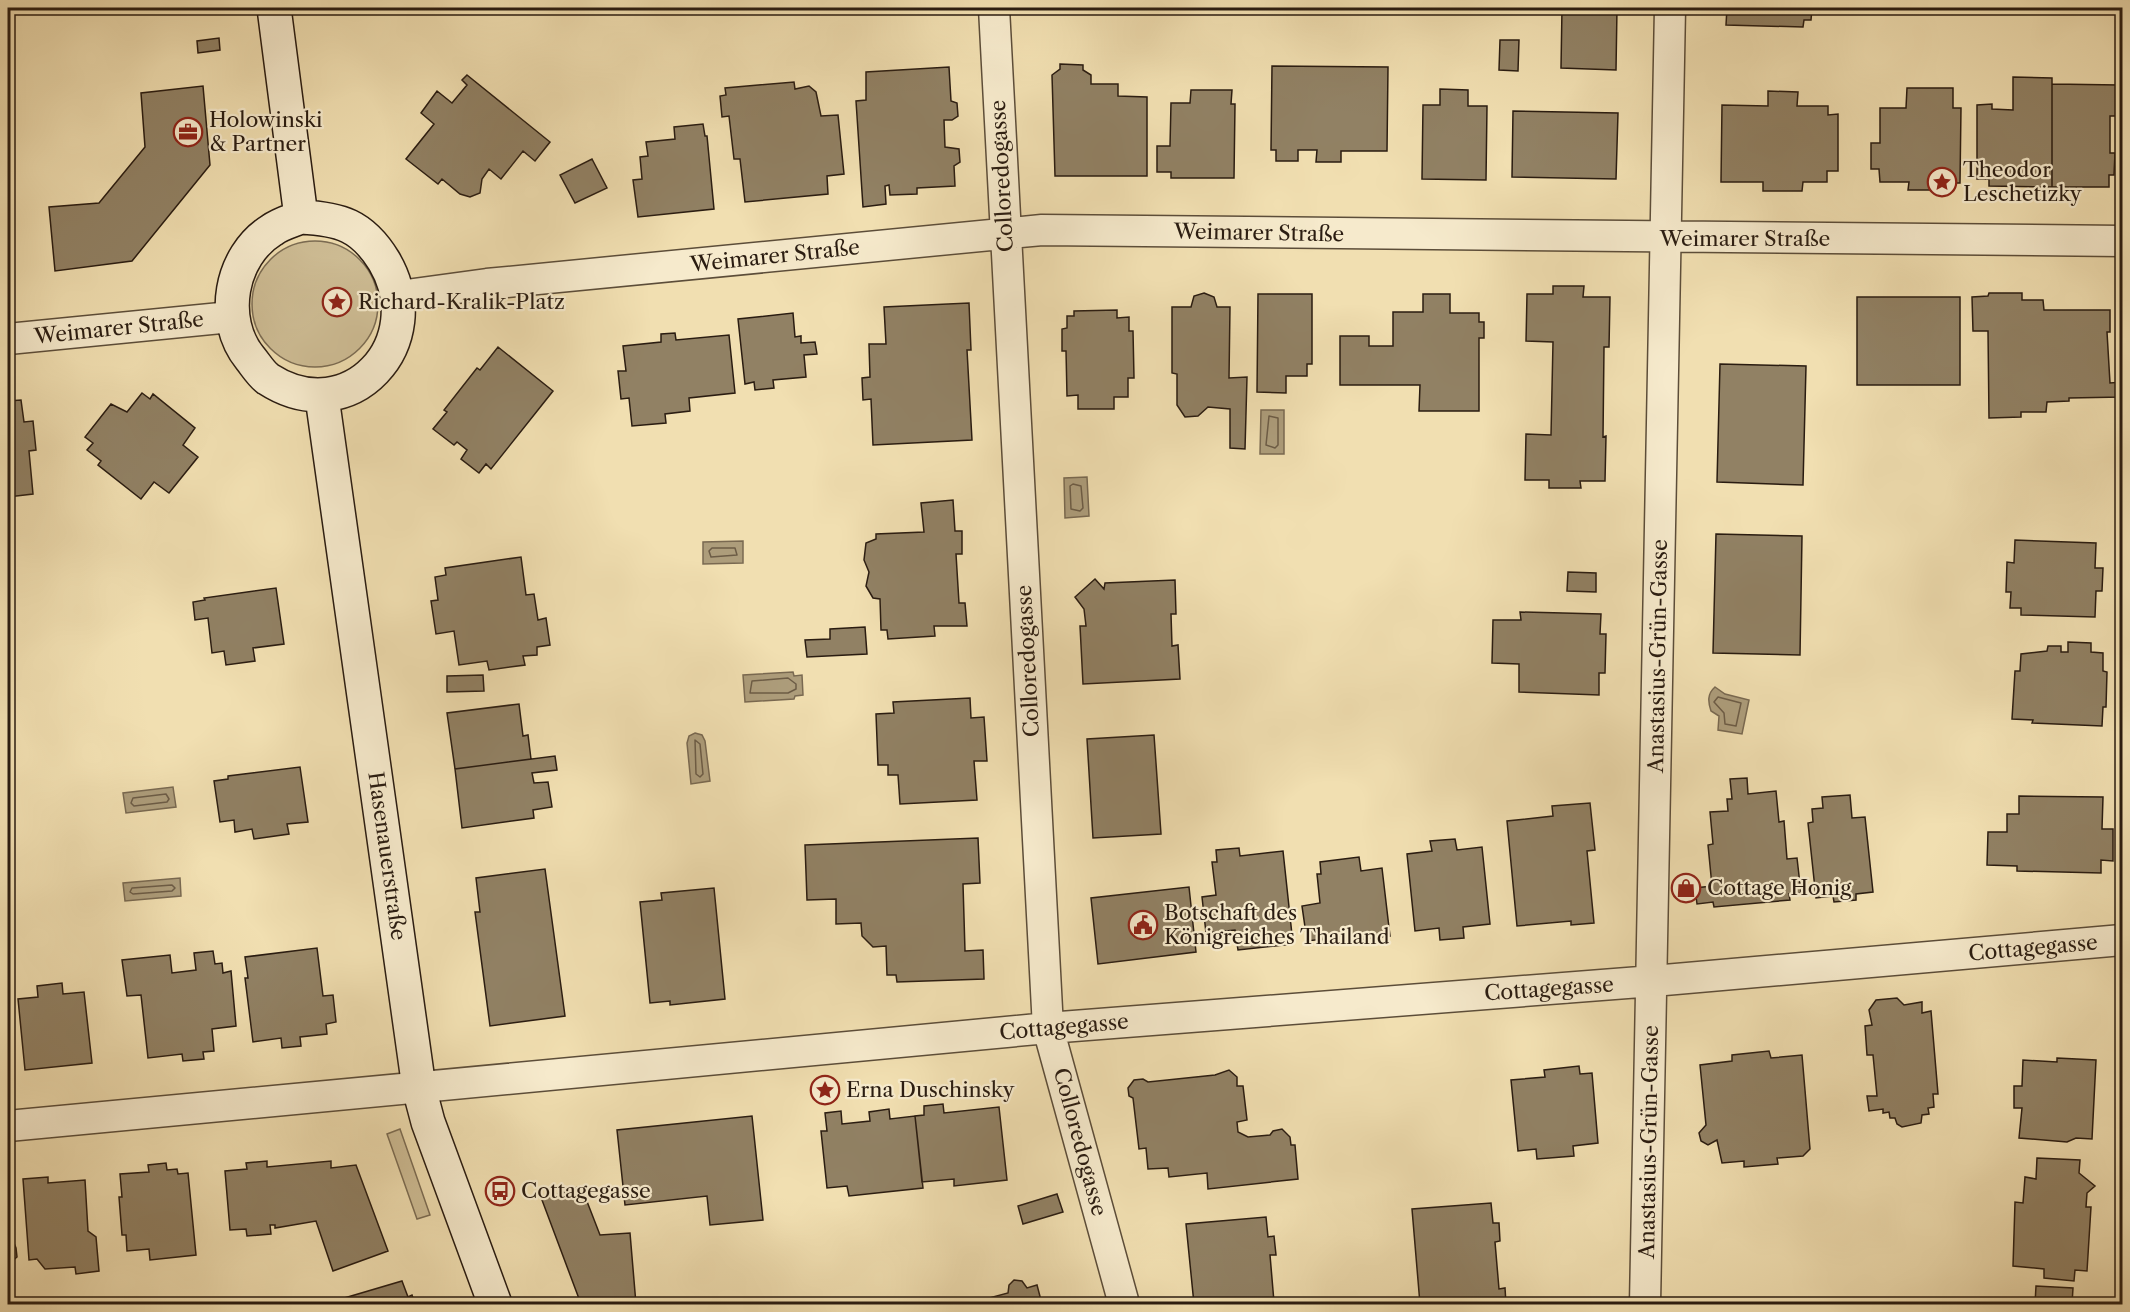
<svg xmlns="http://www.w3.org/2000/svg" width="2130" height="1312" font-family="'Libre Caslon Text',serif">
  <style>
    .green { fill: #cfbe96; stroke: #7c6d54; stroke-width: 1.5 }
    .water { fill: #ad9d7b; stroke: #796951; stroke-width: 1.5 }
    .lines { fill: none; stroke-linecap: round; stroke-linejoin: round }
    .shore { stroke: #6c5c46; stroke-width: 1.5 }
    .building { fill: #918164; stroke: #2a1c11; stroke-width: 1.5 }
    .street-casing { stroke: #5c4d39; stroke-width: 33 }
    .secondary-casing { stroke: #2a1c11; stroke-width: 36 }
    .street { stroke: #f6eacc; stroke-width: 30 }
    .secondary { stroke: #f6eacc; stroke-width: 33 }
    .labels { text-anchor: middle; stroke-width: 4.5; stroke-linejoin: round; paint-order: stroke }
    .poi-label { font-size: 21px; fill: #2a1c11; stroke: #f6eacc; text-anchor: start }
    .street-label { font-size: 21px; fill: #2a1c11; stroke: #f6eacc }
  </style>
  <rect width="100%" height="100%" fill="#f1dfb1"/>
  <filter id="stains"><feTurbulence type="fractalNoise" baseFrequency=".00333" numOctaves="4"/><feColorMatrix values="0 0 0 0 .2 0 0 0 0 .09 0 0 0 0 .02 0 0 0 .5 -.17"/></filter>
  <radialGradient id="worn" r=".72"><stop offset=".6" stop-color="#630" stop-opacity="0"/><stop offset="1" stop-color="#630" stop-opacity=".3"/></radialGradient>
  <path class="green" d="M252 304a63 63 0 1 1 126 0a63 63 0 1 1-126 0Z
    M400,1129L430,1215L417,1219L387,1134Z"/>
  <path class="water" d="M1261,410H1284V454H1260Z
    M1087,477L1089,516L1065,518L1064,478Z
    M743,541V563L703,564V542Z
    M793,672L794,676L802,675L803,695L795,696L794,699L745,702L743,675Z
    M1715,687L1725,694L1749,700L1742,734L1718,730L1719,716L1711,711C1708,702 1707,694 1715,687Z
    M695,733L702,735L705,741L710,781L691,784L687,743L689,736Z
    M173,787L176,807L126,813L123,793Z
    M180,878L181,896L125,901L123,883Z"/>
  <g class="lines">
    <path class="shore" d="M1269,416L1278,418V445L1275,448L1266,445Z
      M1073,484L1081,486L1083,508L1080,511L1071,509L1070,486Z
      M712,548H735L737,555L711,557L709,551Z
      M788,678L796,684V689L788,693H750L752,681Z
      M1718,697L1741,703L1736,726L1725,724L1724,713L1714,702Z
      M695,740L700,744L703,774L700,777L696,774Z
      M166,794L169,799L167,802L134,806L131,803L133,798Z
      M172,885L175,888L172,891L133,894L130,892L132,888Z"/>
  </g>
  <path class="building" d="M1562,8H1617L1616,70L1561,68Z
    M1727,8H1812L1811,20H1804L1803,27L1726,25Z
    M219,38L220,50L198,53L197,41Z
    M1500,40H1519L1518,71L1499,70Z
    M1060,64L1083,65V70L1091,75V84H1118V96L1147,97V176H1055L1052,75L1060,69Z
    M1272,66L1388,67L1387,151H1341V162H1316L1317,150H1298V161H1276V150H1271Z
    M949,67L951,101L957,103L958,116L952,120H944L945,147L959,149L960,162L954,166L955,186L917,188V194L890,195L889,185L885,186L886,204L863,207L856,101L866,100V72Z
    M467,75L550,142L535,161L523,151L501,179L489,169L482,179L480,193L470,197L460,194L442,179L438,184L406,159L434,124L421,113L437,91L452,103L467,85L462,80Z
    M2013,77L2052,78V187L1989,186V179H1977V105L1992,104V109L2013,110Z
    M794,82L795,89L809,86L816,92L821,116L838,115L844,174L827,176L828,194L745,202L740,159H734L729,116L722,117L720,96L726,95L725,88Z
    M2052,84L2119,85V116H2110V153H2115L2114,175H2109V187H2052Z
    M203,86L210,165L132,261L55,271L49,207L99,203L145,147L141,93Z
    M1907,88H1953V108H1961L1960,183H1930V190H1908L1909,182H1880L1879,169H1871V143H1880V108H1906Z
    M1440,89L1468,90V106H1487L1486,180L1422,179L1423,105H1440Z
    M1191,90H1232L1231,104H1235L1234,178H1171V172H1157V146H1170L1171,103H1190Z
    M1768,91L1798,92L1797,106H1828V115L1838,114V171H1827V182H1803L1802,191H1763V182H1721L1722,105L1768,106Z
    M1513,111L1618,113L1616,179L1512,177Z
    M703,124L705,136H707L714,209L638,217L633,180L642,179L640,157L648,156L646,142L675,139L674,127Z
    M592,159L607,188L575,203L560,175Z
    M1553,286H1584L1583,297H1610L1609,347H1604L1603,437L1606,436L1605,481H1580L1581,488H1549V480H1525L1526,434L1551,435L1553,342L1526,341L1527,294H1553Z
    M1204,293L1214,297L1217,307H1230L1229,378L1247,377L1245,449L1230,448V409L1208,407L1198,416L1185,417L1177,405V374L1172,373V307H1191L1194,296Z
    M1989,293H2022V300H2043L2044,310H2110V332H2107L2110,383L2122,382V397L2069,398V401L2047,402L2046,412H2021V417L1989,418L1988,331H1973L1972,297L1988,296Z
    M1258,294H1312V364H1307V376H1286V393L1257,392Z
    M1423,294H1450V313H1479V322H1484V338H1479V411H1419L1420,385H1340V336H1369V346H1393V312H1423Z
    M1857,297H1960V385H1857Z
    M969,303L971,350H967L972,440L873,445L871,399L863,400L862,378L870,377L869,344H886L884,307Z
    M1117,310V318L1129,317V331H1133L1134,378H1128V397H1114V409H1078V395L1067,396L1066,351H1062V329L1067,328V316H1074V311Z
    M793,313L795,337L801,336V343L815,342L817,354L804,355L806,377L773,380L774,388L755,390L754,382L745,384L738,319Z
    M675,333L676,340L729,335L735,393L689,398L690,411L665,414L666,423L632,426L629,398L621,399L618,371H626L623,346L661,342V334Z
    M498,347L553,391L491,469L486,464L479,473L461,459L467,450L457,442L454,445L433,429L447,412L444,410L477,368L480,370Z
    M1720,364L1806,366L1803,485L1717,482Z
    M142,393L150,399L153,394L195,428L183,445L198,457L169,493L154,482L141,499L98,465L101,461L87,450L93,443L85,437L111,404L127,412Z
    M21,400L24,422L33,421L36,450L29,451L33,494L8,497V401Z
    M953,500L955,531H962V554H956L959,603H965L967,626H934L935,636L888,639L887,630H881L880,599L873,598L866,586L869,572L864,560L866,543L876,539V534L924,532L921,503Z
    M1716,534L1802,536L1800,655L1713,653Z
    M2015,540L2096,543L2095,568H2103L2102,591H2096L2095,617L2021,615V608H2010L2011,592H2006L2007,562L2014,563Z
    M521,557L526,595L534,594L538,620L546,618L550,645L537,647V655L523,656L525,665L489,670L487,661L459,665L454,631L436,634L431,601L438,600L435,577L446,575L445,568Z
    M1568,572L1596,573V592L1567,591Z
    M1095,579L1104,589L1105,583L1175,580L1176,614H1171L1172,646L1178,645L1180,679L1083,684L1080,626H1086L1084,609L1075,597Z
    M276,588L284,644L253,648L255,661L226,665L224,651L212,653L208,618L195,620L193,602L205,600L204,598Z
    M1520,612L1601,614L1600,634H1606L1605,673H1599V695L1519,692V664L1492,663L1493,620H1521Z
    M865,627L867,654L807,657L805,640L830,639V629Z
    M2068,642L2091,643V652L2103,653V671L2107,672L2106,707H2103L2102,726L2032,723L2033,720L2012,719L2015,671H2020L2021,654L2047,651L2048,646H2061V652H2068Z
    M483,675L484,691L447,692V676Z
    M970,698L971,718L984,717L987,761H974L977,800L900,804L898,775H888V765H878L876,714L894,713L893,702Z
    M519,704L523,736L528,735L531,759L455,769L447,713Z
    M1154,735L1161,834L1093,838L1087,739Z
    M555,756L557,770L532,773L534,783L548,782L552,807L533,810L534,818L462,828L455,769Z
    M300,767L308,822L287,824L289,834L254,839L252,829L235,832L234,820L220,822L214,781L228,779V776Z
    M1747,778L1748,794L1776,791L1779,822L1784,821L1787,859L1797,858L1801,893L1789,894L1790,900L1714,907L1713,902L1697,904L1695,888L1712,886L1708,845L1713,844L1710,812L1728,811L1727,799H1732L1730,779Z
    M1850,795L1852,818L1865,817L1873,892L1856,894V900L1834,902L1833,896L1816,898L1808,823L1813,822L1812,809L1823,808L1822,797Z
    M2019,796L2103,797L2102,829H2113V861L2101,860V873L2017,871V866L1987,865L1988,832H2007V814H2019Z
    M1590,803L1595,850L1587,851L1594,923L1571,925V921L1517,926L1507,821L1553,816L1552,806Z
    M978,838L980,883L963,884L965,951L983,950L984,979L897,982L896,975H887L886,946L873,947L862,936L861,923L836,924V899L807,900L805,845Z
    M1455,839L1457,850L1482,847L1490,924L1463,927L1464,938L1440,940L1439,928L1415,931L1407,854L1432,851L1430,841Z
    M1239,848L1240,856L1283,851L1293,944L1238,950L1235,930L1206,933L1202,897L1216,895L1212,862H1217L1216,850Z
    M1359,857L1361,871L1382,868L1390,936L1324,944L1323,939L1307,941L1302,906L1320,903L1317,874H1321L1320,862Z
    M545,869L565,1016L490,1026L475,912H480L476,878Z
    M1189,887L1196,952L1098,964L1091,898Z
    M714,888L725,999L670,1005V1001L650,1003L640,902L662,900L661,893Z
    M317,948L323,996L333,995L336,1022L326,1024L327,1034L300,1037L301,1046L282,1048L281,1038L253,1042L245,978H248L245,957Z
    M213,951L215,964L222,963L223,973L231,971L236,1026L212,1029L214,1051L203,1052L204,1059L183,1061L182,1054L148,1058L141,995L127,996L122,960L170,955L172,973L196,970L194,953Z
    M62,983L63,994L84,992L92,1063L25,1070L18,999L38,997L37,986Z
    M1897,998L1904,1005L1922,1002V1013L1931,1011L1938,1094H1933L1934,1107L1928,1108L1929,1114L1922,1115L1921,1123L1902,1127L1897,1124L1895,1118H1890L1889,1112L1883,1113V1109L1869,1111L1867,1096H1877L1873,1055H1867L1865,1026L1872,1025L1869,1010L1876,1000Z
    M1769,1051L1771,1058L1802,1055L1810,1149L1803,1156L1777,1158L1778,1164L1744,1167V1161L1722,1163L1717,1140L1708,1145L1701,1141L1699,1133L1706,1125L1700,1065L1732,1061V1055Z
    M2057,1058L2096,1060L2092,1139L2076,1138L2067,1142L2019,1138L2022,1108H2014V1086H2022L2023,1060L2057,1062Z
    M1579,1066L1580,1074L1592,1073L1598,1143L1573,1146L1574,1156L1537,1159L1536,1149L1518,1151L1511,1080L1545,1077L1544,1070Z
    M1229,1070L1237,1077V1086H1243L1247,1120L1237,1122L1238,1132L1248,1137L1270,1135L1273,1131L1282,1129L1290,1137L1291,1145H1295L1298,1179L1208,1189L1207,1173L1169,1177L1168,1168L1148,1169L1146,1148L1139,1149L1133,1098L1129,1096L1128,1088L1134,1080L1143,1079L1148,1082L1215,1075Z
    M943,1104L944,1113L999,1107L1007,1180L954,1186V1179L922,1182L915,1116L924,1115V1106Z
    M889,1109L890,1119L915,1116L923,1188L849,1196L847,1186L827,1188L821,1131H827L825,1113L841,1111L842,1124L870,1121L869,1112Z
    M752,1116L763,1220L710,1225L707,1196L625,1205L617,1130Z
    M2037,1158L2080,1160L2079,1173L2095,1186L2087,1193L2086,1207H2091L2087,1271L2075,1270L2074,1281L2044,1278V1269L2013,1266L2015,1202L2023,1203L2025,1177L2036,1179Z
    M267,1161V1167L331,1161V1168L356,1165L388,1251L333,1271L316,1221L275,1228V1225H270L271,1234L247,1236L246,1229L230,1230L225,1171L247,1169L246,1163Z
    M166,1163L167,1170L177,1169L178,1174L188,1173L196,1255L150,1260L149,1249L127,1251L126,1235H122L119,1197H122L120,1174L149,1172L148,1165Z
    M48,1177V1183L85,1180L88,1231L96,1237L99,1271L76,1274L75,1267L45,1269L37,1259L29,1260L23,1179Z
    M581,1186L600,1235L630,1233L636,1304H581L542,1200Z
    M1057,1194L1063,1212L1023,1224L1018,1206Z
    M1491,1203L1493,1223H1499L1500,1241L1495,1242L1499,1289L1505,1288L1506,1304H1420L1412,1209Z
    M1266,1217L1268,1237L1274,1236L1276,1255H1270L1274,1302H1280V1304H1194L1186,1224Z
    M8,1241L14,1243L16,1248L17,1257L11,1262H8Z
    M1014,1280L1022,1281L1027,1288L1037,1285L1042,1304H967L1008,1293L1009,1285Z
    M402,1281L408,1297L412,1295L415,1304H324Z
    M2036,1286L2073,1288L2072,1304H2035Z"/>
  <g class="lines">
    <g class="street-casing">
      <path id="street" d="M994,8L1048,1028L1124,1304
        M399,296L487,284L1042,230L2122,241
        M8,339L231,317
        M8,1126L1048,1028L1653,981L2122,940
        M1645,1304L1670,8"/>
    </g>
    <g class="secondary-casing">
      <path id="secondary" d="M274,8L301,217
        M301,217C340,219 362,225 384,261C432,342 350,432 268,379C261,374 255,364 250,358C219,320 230,256 272,230C280,224 291,221 301,217Z
        M322,397L419,1088L428,1122L495,1304"/>
    </g>
    <use href="#street" class="street"/>
    <use href="#secondary" class="secondary"/>
  </g>
  <defs>
    <g id="office-ring" transform="scale(1.5)"><circle r="9.5" fill="#f6eacc" stroke="#8f2418" stroke-width="1.5"/><path d="M-6-3h4V-5.5h4V-3h4V5H-6ZM-1-4.5V-3h2v-1.5ZM-6 0V1H6V0Z" fill="#8f2418"/></g>
    <g id="sight-ring" transform="scale(1.5)"><circle r="9.5" fill="#f6eacc" stroke="#8f2418" stroke-width="1.5"/><path d="M0-6L1.8-2.2L6-1.7L2.9 1.2L3.7 5.4L0 3.3L-3.7 5.4L-2.9 1.2L-6-1.7L-1.8-2.2Z" fill="#8f2418"/></g>
    <g id="shop-ring" transform="scale(1.5)"><circle r="9.5" fill="#f6eacc" stroke="#8f2418" stroke-width="1.5"/><path d="M-5-2.5h2.3a2.7 3.5 0 0 1 5.4 0H5L5.5 6h-11ZM-1.5-2.5h3a1.5 2.3 0 0 0-3 0Z" fill="#8f2418"/></g>
    <g id="civic-ring" transform="scale(1.5)"><circle r="9.5" fill="#f6eacc" stroke="#8f2418" stroke-width="1.5"/><path d="M-.6-6.5H3V-4.5H.6V-3L4-1V1h2V6H-6V1h2V-1L-.6-3ZM-1.2 2.5V6h2.4V2.5Z" fill="#8f2418"/></g>
    <g id="bus-ring" transform="scale(1.5)"><circle r="9.5" fill="#f6eacc" stroke="#8f2418" stroke-width="1.5"/><path d="M-5-6H5V4H4V6H2V4H-2V6H-4V4H-5ZM-3.5-4V0h7V-4ZM-3.5 1.2v1.5H-2V1.2ZM2 1.2v1.5H3.5V1.2Z" fill="#8f2418"/></g>
  </defs>
  <g fill-rule="evenodd">
    <use href="#office-ring" x="188" y="132"/>
    <use href="#sight-ring" x="1942" y="182"/>
    <use href="#sight-ring" x="337" y="302"/>
    <use href="#shop-ring" x="1686" y="888"/>
    <use href="#civic-ring" x="1143" y="925"/>
    <use href="#sight-ring" x="825" y="1090"/>
    <use href="#bus-ring" x="500" y="1191"/>
  </g>
  <g class="labels">
    <g class="poi-label">
      <text x="209" y="127">Holowinski<tspan x="209" dy="24">&amp; Partner</tspan></text>
      <text x="1963" y="177">Theodor<tspan x="1963" dy="24">Leschetizky</tspan></text>
      <text x="358" y="309">Richard-Kralik-Platz</text>
      <text x="1707" y="895">Cottage Honig</text>
      <text x="1164" y="920">Botschaft des<tspan x="1164" dy="24">Königreiches Thailand</tspan></text>
      <text x="846" y="1097">Erna Duschinsky</text>
      <text x="521" y="1198">Cottagegasse</text>
    </g>
    <g class="street-label">
      <text transform="translate(1002 176) rotate(-93)" y="7">Colloredogasse</text>
      <text transform="translate(1259 233) rotate(1)" y="7">Weimarer Straße</text>
      <text x="1745" y="246">Weimarer Straße</text>
      <text transform="translate(775 256) rotate(-6)" y="7">Weimarer Straße</text>
      <text transform="translate(119 328) rotate(-6)" y="7">Weimarer Straße</text>
      <text transform="translate(1658 656) rotate(-89)" y="7">Anastasius-Grün-Gasse</text>
      <text transform="translate(1028 661) rotate(-93)" y="7">Colloredogasse</text>
      <text transform="translate(387 856) rotate(82)" y="7">Hasenauerstraße</text>
      <text transform="translate(2033 948) rotate(-5)" y="7">Cottagegasse</text>
      <text transform="translate(1549 989) rotate(-4)" y="7">Cottagegasse</text>
      <text transform="translate(1064 1027) rotate(-5)" y="7">Cottagegasse</text>
      <text transform="translate(1080 1142) rotate(75)" y="7">Colloredogasse</text>
      <text transform="translate(1649 1142) rotate(-89)" y="7">Anastasius-Grün-Gasse</text>
    </g>
  </g>
  <rect width="2130" height="1312" fill="none" stroke="#f1dfb1" stroke-width="30"/>
  <rect x="9" y="9" width="2112" height="1294" fill="none" stroke="#2a1c11" stroke-width="3"/>
  <rect x="15" y="15" width="2100" height="1282" fill="none" stroke="#2a1c11" stroke-width="1.5"/>
  <rect width="100%" height="100%" filter="url(#stains)"/>
  <rect width="100%" height="100%" fill="url(#worn)"/>
</svg>
